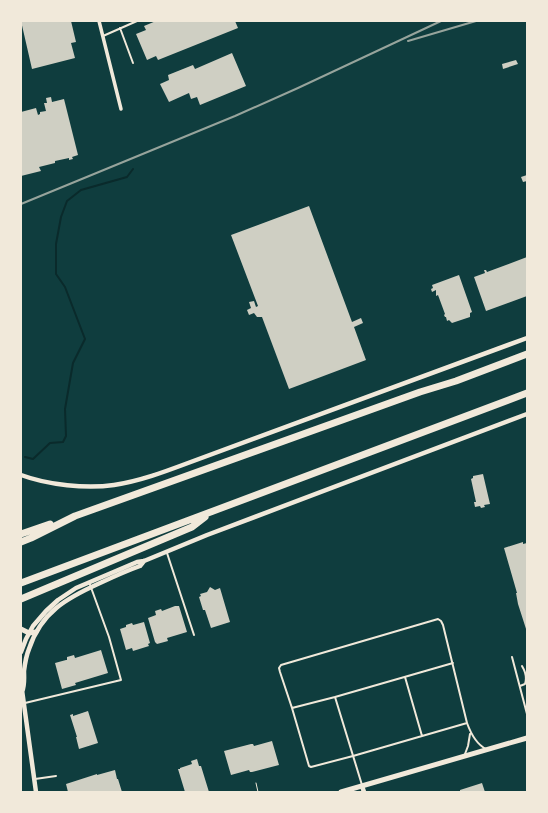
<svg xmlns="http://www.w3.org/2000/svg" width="548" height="813" font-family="Literata,serif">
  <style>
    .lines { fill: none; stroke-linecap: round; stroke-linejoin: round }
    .stream { stroke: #0a2a2b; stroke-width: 2 }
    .building { fill: #cfcfc3 }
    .path { stroke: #f1e9da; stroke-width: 1 }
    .service { stroke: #f1e9da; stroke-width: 2 }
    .minor { stroke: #f1e9da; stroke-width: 3.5 }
    .tertiary { stroke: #f1e9da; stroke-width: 4.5 }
    .secondary { stroke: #f1e9da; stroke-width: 5 }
    .motorway { stroke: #f1e9da; stroke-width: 7 }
    .rail { stroke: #97a49c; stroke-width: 2 }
  </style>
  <rect width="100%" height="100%" fill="#0f3d3e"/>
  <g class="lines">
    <path class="stream" d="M25,457L33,459L50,443L63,442L66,436L65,409L73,363L85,339L65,287L56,274V244L61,217L67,201L81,190L127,177L133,169"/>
  </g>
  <path class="building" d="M21,21H71L76,42L71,43L75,58L32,69Z
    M156,21H235L238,28L158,60L156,56L147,60L136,34L146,30L144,26Z
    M232,53L246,86L200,105L197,97L191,99L189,93L169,102L160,84L169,80L168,75L193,65L195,69Z
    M516,60L518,64L503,69L502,64Z
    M51,97L52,102L64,99L78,155L72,157L73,159L69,160V158L55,161V163L39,167L41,171L21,176V119H22L21,112L36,108L38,115L40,114V112L46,111L44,103H47L46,98Z
    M527,175V181L523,182L521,177Z
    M309,206L352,322L361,318L363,323L354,327L366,360L289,389L262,317H257L254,313L249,315L247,310L251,308L249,302L254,301L256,307L258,306L231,235Z
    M527,257V296L486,311L474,277L485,273L484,270H486L487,272Z
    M459,275L472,312L470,313V317L452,323L449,320L447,321L446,317H445L444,315L445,314L438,295L436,296V290L432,292L431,289L433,288L432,285Z
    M483,474L490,504L484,505L485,507L481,508L480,506L475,507L474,502H476L471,479L473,478V476Z
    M523,542V544L527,543V632L518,604L516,593H517L504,548Z
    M210,587L215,590L220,588L230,622L211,628L205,610H203L199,597L201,596L200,594L207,592Z
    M175,606H179L187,632L167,638L168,641L157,644L155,642L148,618L156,615L155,611L161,609L162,611Z
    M144,622L150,643L148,644L149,646L133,651L132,648L126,650L120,629L126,627V625L132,623L133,625Z
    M101,650L108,673L75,683L76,685L62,689L55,663L66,660H67V657L74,655L75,658Z
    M88,711L98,743L79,749L76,737H77L70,715L73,714V716Z
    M272,741L279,765L252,772H250L249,770L231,775L224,751L251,744H253L254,746Z
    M197,759L199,766H201L209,792H185L178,769H180V768L192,764L191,761Z
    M115,770L117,779H118L122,792H68L66,784L97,774V775Z
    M482,783L485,792H460V790Z"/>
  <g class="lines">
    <path class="path" d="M256,783L258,792"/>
    <path class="service" d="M120,28L133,63
      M103,36L137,21
      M167,553L194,635
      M512,657L527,714
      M405,677L422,736
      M520,686L525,684C527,678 525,671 522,666
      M335,697L453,663
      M25,703L121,680L109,637L89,582
      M292,708L280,672L279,668L281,665L438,619L441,621L443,625L467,723L353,756L311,767L309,766L292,708L335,697L362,785
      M467,723C471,734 476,744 486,749
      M465,754L468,746L470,734
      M35,779L56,776"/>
    <path class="minor" d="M99,21L121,109"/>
    <path class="tertiary" d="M21,475C48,485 86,489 114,485C140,481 164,472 188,463L527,338
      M21,652L26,639L33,626L46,611L58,600L76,588L137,562L144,561L207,535L527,414
      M22,690L36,792
      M22,692C25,685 24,678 24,671C25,663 26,656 29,649C41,612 67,598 100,583C113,577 126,571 140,566L144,561
      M362,786L364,792"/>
    <path class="secondary" d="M21,629L29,633L36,632
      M341,792L527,738"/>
    <path class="motorway" d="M21,534L50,524
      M21,542L31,538L75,516L420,392L456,381L527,354
      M21,583L216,510L527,393
      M21,599L192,527L205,517"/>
    <path class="rail" d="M408,41L476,21
      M21,204L235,116L298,88L441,21"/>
  </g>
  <rect width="548" height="813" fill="none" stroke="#f1e9da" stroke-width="44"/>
</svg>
